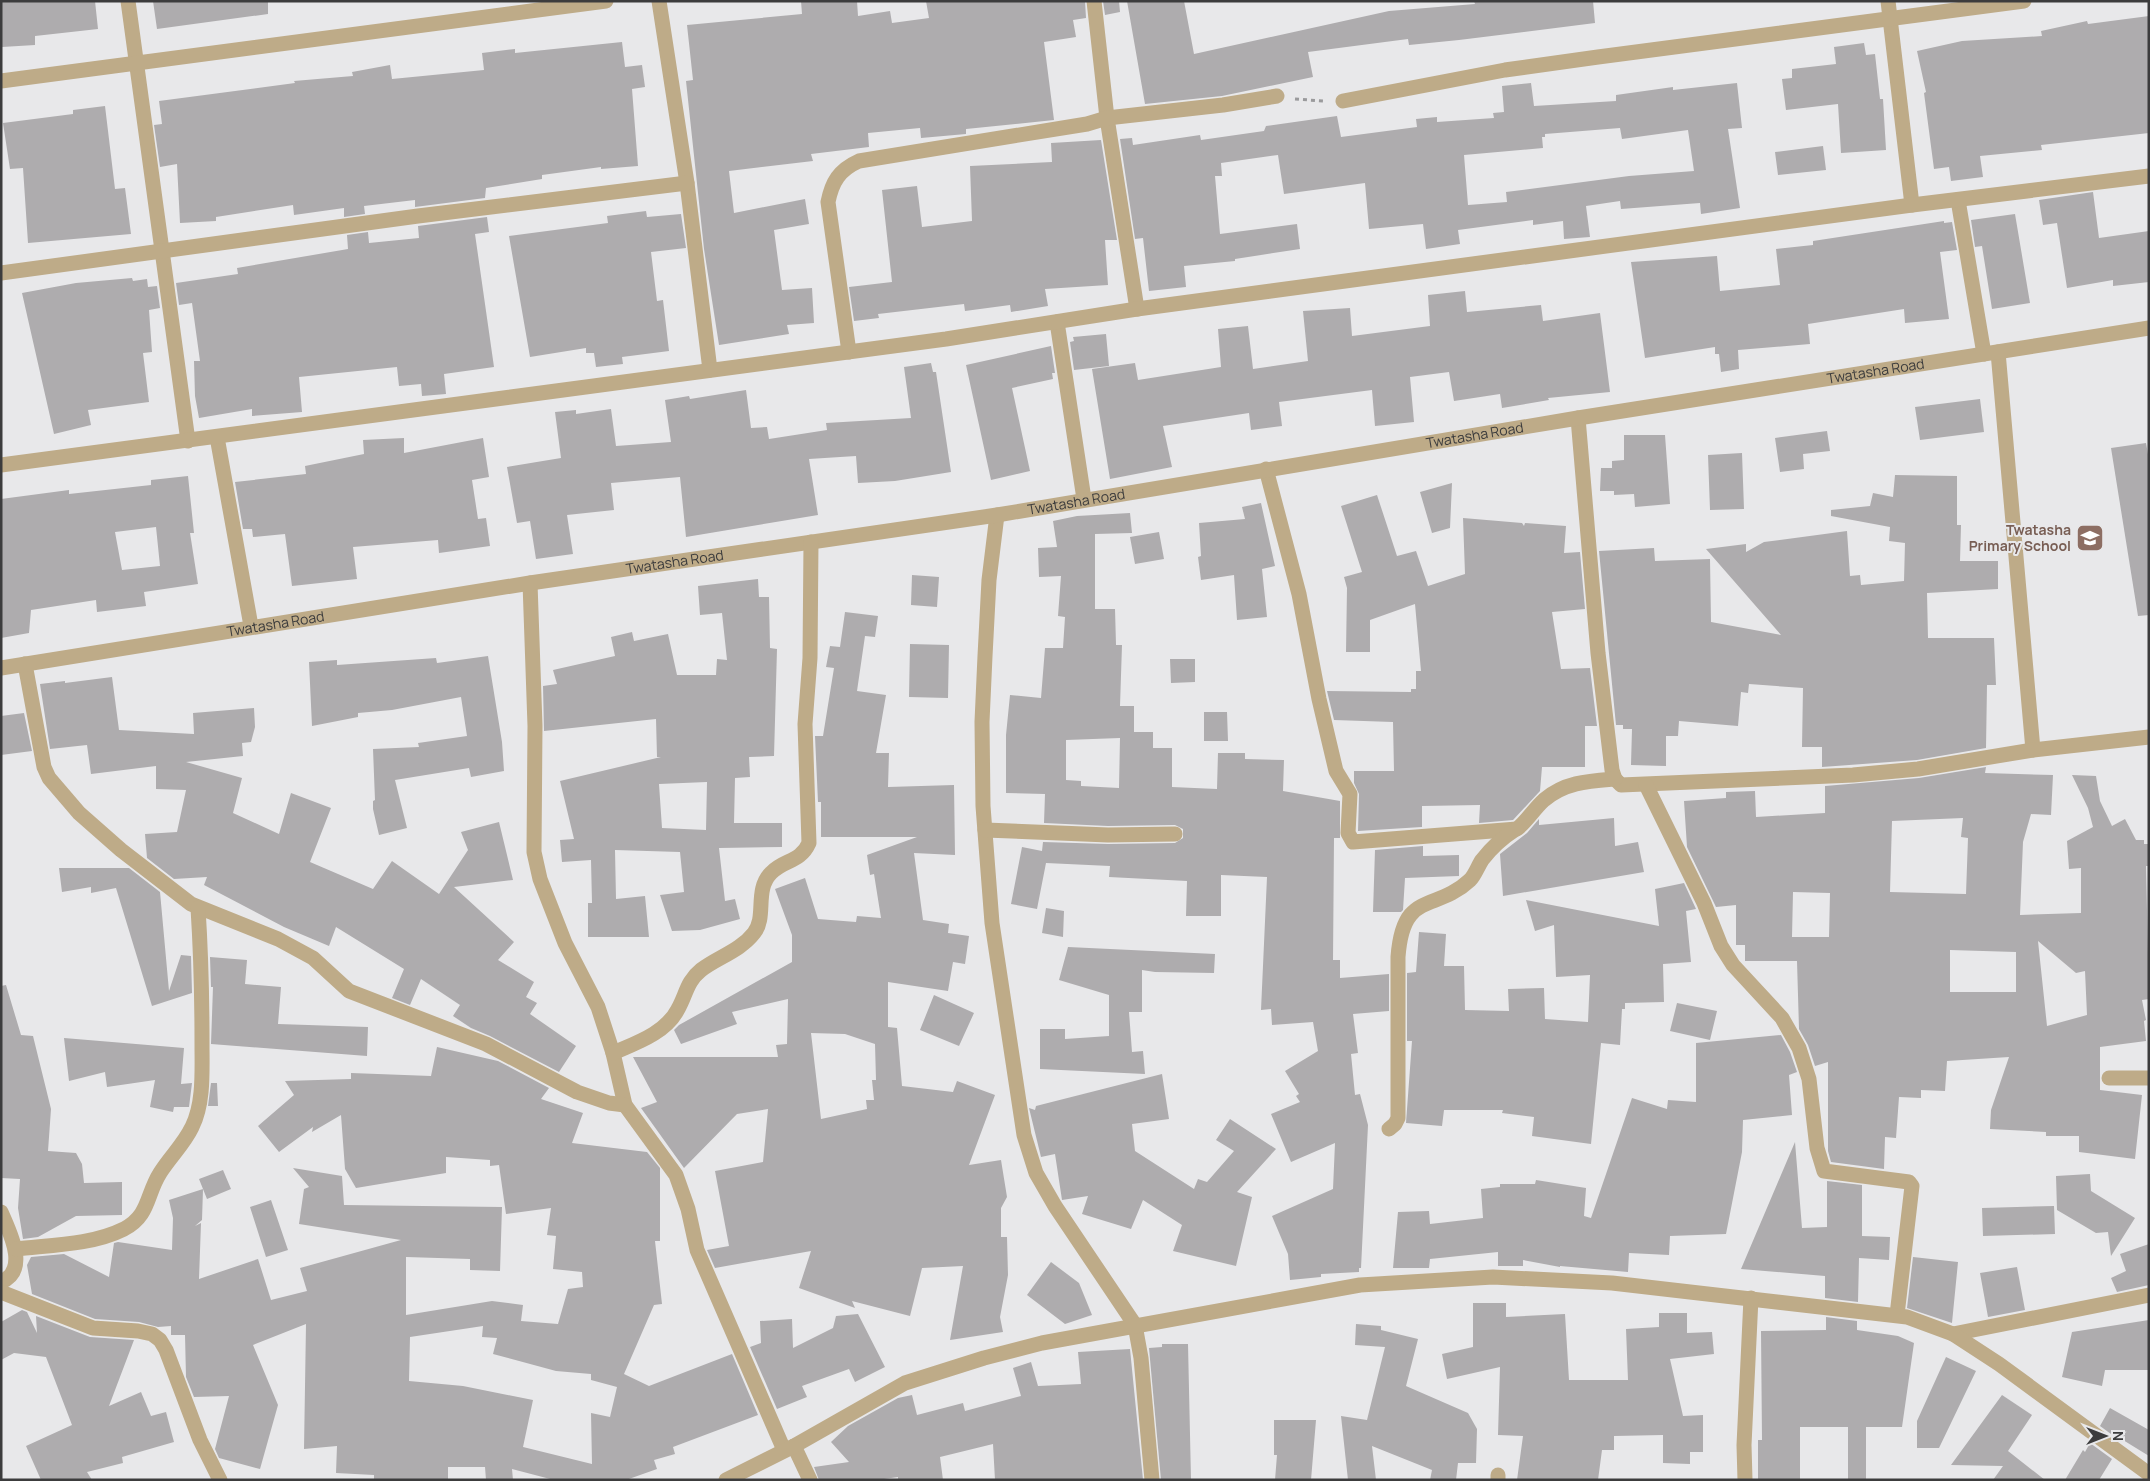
<svg xmlns="http://www.w3.org/2000/svg" width="2150" height="1481" font-family="Manrope,sans-serif">
  <style>
    .building { fill: #aeacae; fill-rule: evenodd }
    .lines { fill: none; stroke-linecap: round; stroke-linejoin: round }
    .path { stroke: #9a9a9c; stroke-width: 3; stroke-dasharray: 4 4; stroke-linecap: butt }
    .minor { stroke: #beab88; stroke-width: 15 }
    .labels { text-anchor: middle; stroke-width: 4; stroke-linejoin: round; paint-order: stroke }
    .street-label { font-size: 14px; fill: #3c3c3d; stroke: #e8e8ea }
    .education-label { font-size: 14px; font-weight: bold; fill: #785e54; stroke: #e8e8ea; text-anchor: end }
  </style>
  <rect width="100%" height="100%" fill="#e8e8ea"/>
  <path class="building" d="M1,1H95L98,29L35,36V45L2,47Z
    M153,1H268V14L157,29Z
    M801,1H857L858,16L890,11L892,23L929,18L926,1H1085L1086,18L1073,20L1076,37L1044,42L1054,120L966,129V134L921,138L920,128L868,133L869,147L811,154L813,161L729,171L734,213L805,199L809,224L774,230L782,290L812,288L814,323L787,325L789,334L719,345L704,249L686,81L693,80L687,25L802,14Z
    M1103,1H1119L1120,12L1105,15Z
    M1127,1H1184L1194,54L1389,11L1475,4L1474,1H1593L1595,23L1459,40L1409,45L1408,39L1308,52L1313,77L1222,96L1145,104Z
    M2149,16V133L2041,145L2042,150L1980,156L1983,177L1951,181L1949,167L1934,169L1924,93L1926,92L1917,51L1962,41L2042,36L2041,31L2087,21L2088,24Z
    M622,42L625,67L642,65L645,87L632,89L638,166L601,169V167L542,175V179L486,188L485,198L415,207V200L364,206L365,214L344,217V208L294,215L293,205L216,217V221L180,223L177,164L160,167L154,125L162,124L159,101L295,83L294,81L353,76L352,72L390,65L392,79L484,70L482,53L515,49V53Z
    M1864,43L1866,55L1875,54L1880,99H1883L1886,150L1841,153L1838,104L1786,110L1782,79L1792,78V69L1836,64L1834,47Z
    M1531,83L1534,106L1616,101V95L1673,87V90L1737,83L1742,128L1728,129L1740,208L1701,214L1700,203L1621,209L1620,201L1586,206L1590,237L1564,239L1563,221L1533,225V220L1458,230L1460,244L1426,249L1423,224L1369,229L1365,183L1284,194L1278,155L1221,163L1222,176H1215L1220,234L1297,224L1300,249L1235,259V261L1184,266L1186,287L1149,291L1143,238L1135,239L1120,139L1132,138L1133,145L1200,135L1201,140L1264,131L1266,126L1337,116L1341,137L1417,127L1416,119L1437,117V122L1494,118L1493,113L1504,112L1502,86ZM1620,128L1622,139L1688,130L1694,171L1629,176L1506,192L1507,202L1468,205L1464,155L1543,148L1542,137H1545V134Z
    M105,106L115,189L125,188L131,234L28,243L23,168L10,169L3,123L73,114V110Z
    M1101,140L1117,240H1105L1108,285L1045,289L1048,306L1011,312L1010,305L965,311L964,304L878,314L879,318L854,321L849,287L892,282L882,190L917,186L922,227L972,221L970,166L1052,162L1051,143Z
    M1823,146L1826,170L1778,175L1775,152Z
    M2093,192L2099,238L2149,231V282L2113,286V280L2067,288L2057,223L2043,225L2039,200Z
    M646,211L647,217L681,214L686,248L651,252L657,301L663,300L669,351L622,357L623,364L596,367L594,353H586V348L530,357L509,236L608,223L607,216Z
    M2015,214L2030,303L1992,309L1982,246L1975,247L1971,220Z
    M487,217L489,232L475,234L494,367L444,374L446,394L422,396L421,384L399,386L397,367L299,377L302,412L252,416V409L199,418L195,396L194,361H200L192,303L179,305L176,283L238,274L237,268L348,249L347,235L368,232L369,243L419,238L418,226Z
    M1944,221V223L1952,222L1957,250L1940,252L1949,319L1905,323L1904,309L1808,324L1810,344L1738,350L1739,369L1721,372L1719,354H1715V347L1645,358L1631,262L1717,256L1720,291L1780,285L1776,249L1813,245V241Z
    M132,278L133,281L147,279L148,287L157,286L160,308L149,310L152,352L143,353L149,402L88,410L91,425L54,434L22,293L76,283Z
    M1465,291L1467,312L1541,305L1543,321L1600,313L1610,392L1548,398L1549,400L1502,408L1500,394L1454,401L1449,372L1410,377L1414,422L1375,426L1372,390L1279,402L1282,426L1251,430L1249,413L1163,426L1172,467L1110,479L1092,369L1135,363L1138,380L1221,367L1218,329L1248,326L1253,369L1308,361L1303,311L1350,308L1352,336L1430,326L1428,295Z
    M1106,334L1109,366L1074,370L1070,342L1074,341L1073,337Z
    M1051,346L1055,373H1052L1053,379L1012,388L1030,471L991,480L966,365Z
    M931,363L933,372H936L951,472L895,481L858,483L856,456L809,459L818,515L686,537L680,477L611,483L614,510L567,515L573,554L536,559L530,521L517,523L507,467L561,458L555,412L576,410V414L611,409L616,446L671,442L665,400L689,396L690,399L746,390L751,428L767,427L769,439L827,430L826,423L911,418L904,367Z
    M1980,399L1984,432L1920,440L1915,407Z
    M1827,431L1830,451L1803,454L1804,469L1780,472L1775,438Z
    M1624,435H1665L1670,504L1635,507L1634,494L1614,495V491H1600L1601,468H1612V461L1624,460Z
    M404,438V453L483,438L489,477L472,480L478,519L486,518L490,546L439,553L438,540L353,547L357,579L292,586L285,534L253,537L252,529H243L235,482L306,474L305,466L364,454L363,440Z
    M2146,443L2149,460V615L2138,616L2111,448Z
    M1742,453L1744,509L1710,510L1708,455Z
    M1895,475L1957,476V525H1961L1960,561H1998V589L1927,593L1928,638H1994L1996,685H1987L1986,748L1917,760L1822,767V747H1802L1803,688L1749,684L1748,693L1741,692L1738,726L1679,721L1678,736H1666V766L1631,765L1632,729H1623V725H1616L1599,551L1654,548L1655,561L1710,559L1711,622L1781,635L1706,549L1746,544V552L1764,542L1847,531L1850,576L1860,575L1861,585L1904,581L1905,543L1889,541L1890,527L1831,516V510L1870,506L1873,493L1893,497Z
    M188,476L194,533H190L198,584L144,592L146,606L97,612L96,600L31,610L29,633L1,638V499L69,490V494L151,485V480ZM156,527L160,566L122,570L115,532Z
    M1452,483L1450,528L1432,533L1420,492Z
    M1377,495L1397,556L1416,551L1428,586L1465,574L1463,518L1522,523L1524,526L1525,523L1566,526L1564,553L1580,552L1585,609L1552,612L1561,669L1590,668L1597,726H1585V767H1542L1540,791L1513,820L1479,823L1480,805L1422,806V827L1358,831L1359,794L1354,783V771H1394L1393,722L1334,720L1327,691L1411,692V689H1416V671H1421L1415,604L1370,620V652H1346L1347,588L1344,577L1362,572L1341,506Z
    M1261,503L1275,566L1262,569L1267,617L1237,620L1234,575L1201,580L1198,557L1201,556L1199,523L1245,519L1242,507Z
    M1130,513L1132,533L1095,534V609H1115L1116,645H1122L1120,706H1134V732H1153V748H1172V787L1217,789L1218,753H1245V759L1284,760L1283,791L1340,801V838H1334L1333,960H1340V978L1389,974V1011L1353,1014L1358,1053L1351,1054L1355,1095L1360,1094L1368,1125L1361,1268H1359V1272L1321,1274V1277L1290,1280L1288,1254L1272,1216L1333,1189L1335,1143L1291,1162L1271,1114L1300,1102L1296,1096L1299,1094L1285,1071L1318,1051L1313,1022L1272,1025L1271,1009L1261,1010L1267,877L1221,875V916H1186L1187,881L1109,877L1110,866L1046,863L1037,909L1011,904L1022,847L1042,851L1043,842L1108,844L1175,843L1183,838V829L1175,825L1108,826L1044,823L1045,794L1006,793V735L1010,695L1041,698L1045,648H1063L1065,617L1058,616L1061,576L1039,577L1038,548L1057,547L1053,521L1077,516ZM1120,738L1119,788L1081,786V781L1066,780V740Z
    M1159,532L1164,559L1135,564L1130,537Z
    M912,575L939,577L937,607L911,605Z
    M758,579L759,597H769L770,648L777,649L774,756L749,757L750,777L735,778L734,823H782V847L719,848L725,901L735,899L740,919L700,930L672,931L660,895L684,892L680,852L615,850L616,899L645,896L649,937H588V903H592L591,860L562,862L560,840L574,839L560,781L661,757H657L656,719L544,731L543,686L557,684L553,670L615,656L611,637L632,632L634,641L668,634L677,675H716L717,659L727,660L722,613L700,615L698,586ZM707,782L706,830L662,828L659,784Z
    M845,612L878,616L875,637L865,636L857,691L886,695L876,753H889L888,787L954,785L955,855L914,853L923,920L949,924L948,933L969,936L965,964L953,962L948,991L888,982V1027L897,1028L902,1086L953,1092L957,1081L995,1095L969,1165L1001,1160L1007,1197L1001,1208V1237H1007L1008,1275L1000,1317L1003,1332L950,1340L963,1266L922,1268L910,1316L852,1301L855,1308L799,1288L811,1251L715,1268L707,1250L729,1246L715,1171L763,1162L768,1109L737,1114L684,1168L641,1108L657,1102L633,1057H778L776,1045L787,1044L788,999L732,1012L737,1024L681,1044L674,1030L679,1025L792,962V935L775,889L805,878L818,919L856,922L857,916L881,918L874,874L870,875L867,855L917,837H821V802H818L815,736H823L834,668L826,667L830,646L840,647ZM811,1033L845,1034L875,1044L876,1080H872L874,1100H866L867,1109L821,1119Z
    M910,644L949,645L948,698L909,697Z
    M488,656L502,742L504,771L471,777L469,768L395,780L407,828L379,835L373,809V801L375,800L373,749L419,747L418,743L467,736L461,697L392,710L358,713V717L312,726L309,662L337,660V665L436,658L437,663Z
    M1170,659H1195V682L1171,683Z
    M112,677L119,730L194,734L193,713L254,708L255,727L251,742L242,743L243,756L186,762L242,778L233,813L279,834L291,793L331,808L310,862L373,889L392,861L439,894L468,850L461,832L499,822L513,880L454,887L514,942L498,960L534,982L526,997L537,1003L530,1014L576,1046L559,1072L490,1036L471,1028L453,1016L460,1005L421,979L410,1005L392,998L404,969L336,927L329,946L284,927L204,885L207,877L174,879L147,858L145,834L177,832L186,790L156,789V766L91,774L87,745L50,749L40,684L65,681V683Z
    M1204,712H1227L1228,741H1204Z
    M24,713L32,751L1,755V716Z
    M1986,767L1985,773L2053,775L2051,815L2031,814L2023,842L2020,915L2081,913V868L2069,869L2067,841L2093,827L2088,808L2072,775L2096,776L2100,801L2112,826L2125,819L2136,840H2144V844H2149V866H2146L2149,999L2142,1000L2146,1020L2144,1021L2146,1041L2100,1047V1090L2142,1095L2135,1159L2079,1152V1136H2046V1132L1990,1129L1991,1110L2009,1057L1947,1061L1945,1091L1921,1090V1098L1899,1097L1896,1138L1885,1137L1884,1169L1831,1162L1828,1151V1062L1815,1066L1808,1045L1799,1029L1797,961H1745V945H1736V905L1716,907L1687,847L1684,801L1726,798V792L1755,791L1756,817L1825,813V786L1919,778ZM1963,818L1961,837L1968,838L1966,894L1890,892L1892,821ZM1793,892L1830,893L1829,937H1792ZM2038,941L2076,973L2085,971L2087,1015L2047,1026ZM1950,950L2016,952V992H1950Z
    M1614,818L1615,846L1638,842L1644,872L1503,896L1500,854L1527,833L1539,819V825Z
    M1423,846V856L1459,855V876L1405,878L1403,910L1401,912H1373L1375,850Z
    M59,868H129L160,892L169,991L181,955L191,956L192,993L152,1006L116,888L91,893V887L62,892Z
    M1684,883L1696,909L1686,911L1691,962L1663,964L1664,1002L1625,1003V1009H1622L1620,1045L1601,1043L1591,1144L1532,1136L1534,1117L1502,1113L1503,1110H1444L1442,1126L1406,1123L1412,1041H1407V973L1416,972L1419,932L1446,934L1444,966H1464L1465,1010L1509,1011L1508,989L1544,988L1545,1019L1588,1022L1590,975L1556,977L1554,925L1535,931L1526,900L1659,926L1655,889Z
    M1046,908L1064,911L1063,937L1042,933Z
    M1068,947L1215,954L1214,973L1155,972L1142,970V1012H1129L1132,1052L1143,1051L1145,1074L1040,1069V1029H1065V1039L1109,1036V995L1059,980Z
    M210,957L247,960L245,984L281,987L278,1024L368,1027L367,1056L211,1044L213,987H211Z
    M6,985L21,1035L33,1036L51,1109L48,1151L76,1153L82,1164L84,1183L122,1182V1215L76,1216L38,1237L23,1239L18,1208L20,1179L1,1178V986Z
    M934,995L974,1013L959,1046L920,1030Z
    M1677,1003L1717,1011L1710,1040L1670,1031Z
    M1781,1035L1790,1052L1797,1072L1789,1075L1792,1115L1743,1120L1742,1152L1726,1234L1670,1236L1669,1255L1629,1253L1628,1272L1560,1266V1267L1523,1260V1266H1498V1252L1430,1259L1429,1268H1393L1398,1212L1429,1211L1430,1224L1483,1218L1481,1189L1500,1187V1184H1535L1536,1180L1586,1188L1584,1216L1591,1218L1632,1098L1667,1109L1668,1100L1696,1102V1043Z
    M64,1038L184,1048L181,1084L192,1083L189,1107H174L173,1112L150,1107L155,1080L107,1087L105,1072L69,1081Z
    M437,1047L498,1061L549,1088L541,1099L583,1113L572,1143L647,1152L660,1168V1241H655L662,1304L654,1305L624,1374L649,1386L732,1354L758,1415L673,1447L675,1454L654,1460L657,1469L626,1480H554L512,1469L513,1480H486L485,1467H448V1480H374V1475L336,1473L337,1446L304,1449L306,1324L253,1345L278,1405L260,1469L219,1458L215,1449L229,1396L194,1397L186,1377L185,1335H171V1326L158,1327L139,1322L95,1319L32,1294L27,1265L31,1257L64,1254L109,1277L114,1243L118,1242L172,1250L173,1218L169,1200L203,1189L202,1220L195,1226L201,1223L199,1279L258,1259L271,1300L307,1291L300,1268L401,1240L299,1224L304,1189L309,1187L293,1168L342,1176L344,1205L502,1207L500,1271L470,1270V1259L406,1257V1315L492,1301L523,1305L521,1321L558,1324L568,1289L583,1287L582,1272L553,1269L556,1236L547,1235L551,1208L506,1214L499,1165L490,1166V1160L446,1157V1173L356,1188L345,1169L341,1115L312,1132L313,1127L279,1152L258,1126L294,1095L285,1081L351,1079V1073L431,1076ZM483,1326L482,1337L497,1338L493,1354L556,1371L591,1374V1380L617,1387L610,1417L591,1413L592,1464L523,1447L533,1400L463,1386L409,1381L410,1337Z
    M1162,1074L1169,1119L1132,1124L1135,1151L1194,1189L1198,1179L1207,1182L1234,1151L1216,1140L1230,1119L1276,1149L1237,1192L1252,1197L1236,1266L1173,1251L1182,1225L1143,1200L1131,1229L1082,1214L1088,1196L1062,1200L1055,1154L1041,1157L1029,1108L1035,1110L1036,1106Z
    M211,1083H217L218,1106H208Z
    M1795,1142L1802,1228L1827,1227V1181L1862,1185V1236L1890,1237L1889,1260L1859,1258L1858,1302L1825,1298V1276L1741,1269Z
    M223,1170L231,1189L207,1199L199,1179Z
    M2090,1174L2091,1191L2135,1218L2111,1256L2108,1232L2096,1233L2057,1210L2056,1176Z
    M271,1200L288,1250L266,1257L250,1207Z
    M2054,1206L2055,1234L1983,1236L1982,1208Z
    M2149,1244V1285L2117,1292L2111,1278L2126,1271L2120,1254Z
    M1913,1257L1958,1262L1952,1323L1907,1308Z
    M1051,1262L1079,1283L1092,1315L1065,1324L1027,1295Z
    M2017,1267L2025,1310L1988,1317L1980,1273Z
    M1473,1303H1506V1317L1565,1314L1569,1380H1628L1626,1329L1659,1327V1313H1687V1333L1712,1332L1714,1354L1670,1359L1683,1416L1703,1415V1452H1690V1464L1663,1463V1435L1614,1436V1450H1602L1598,1480H1517L1523,1436L1498,1435L1500,1367L1447,1379L1442,1354L1473,1347Z
    M22,1310L27,1312L37,1333L36,1316L90,1337L134,1340L109,1406L141,1392L151,1416L166,1412L174,1442L122,1457L123,1463L87,1472L92,1480H41L26,1446L72,1425L46,1357L14,1353L1,1360V1322Z
    M858,1314L885,1367L855,1382L849,1369L802,1386L807,1397L777,1409L750,1347L761,1343L760,1321L792,1319L793,1348L833,1328L836,1316Z
    M1826,1317L1857,1321V1330L1898,1336L1914,1343L1902,1427H1866V1480H1848V1427H1800V1480H1758V1440H1762L1761,1331L1826,1330Z
    M2149,1320V1370H2105L2102,1386L2062,1377L2072,1332Z
    M1356,1324L1381,1326V1330L1418,1339L1406,1386L1468,1413L1477,1429L1476,1463H1458L1456,1480H1430L1432,1470L1372,1446L1376,1480H1348L1341,1416L1367,1420L1385,1347L1355,1345Z
    M1162,1344H1188L1191,1480H1161L1149,1348L1162,1347Z
    M1130,1349L1143,1480H995L993,1444L940,1457L943,1480H898V1477L877,1480H819L814,1467L849,1462L831,1442L848,1426L898,1398L912,1395L917,1415L963,1403L965,1411L1021,1396L1013,1368L1031,1362L1038,1386L1081,1384L1078,1352Z
    M1946,1357L1976,1371L1939,1448H1917V1421Z
    M2002,1395L2032,1415L2008,1451L2045,1480H1993L2003,1466L1951,1465Z
    M2110,1408L2149,1430V1456L2123,1440L2122,1442L2100,1426Z
    M1274,1420H1316L1311,1480H1275L1277,1455H1274Z
    M2090,1443L2112,1459L2099,1480H2065L2083,1450L2085,1452Z"/>
  <g class="lines">
    <path class="path" d="M1295,99L1323,101"/>
    <g class="minor">
      <path d="M128,1L188,441"/>
      <path d="M659,1L687,183L710,370"/>
      <path d="M1094,1L1107,118L1137,309"/>
      <path d="M1888,1L1912,205"/>
      <path d="M1,81L606,1"/>
      <path d="M1343,101L1505,70L1598,57L2024,1"/>
      <path d="M1958,200L1984,354"/>
      <path d="M1,273L418,216L687,183"/>
      <path d="M1057,322L1084,499"/>
      <path d="M849,352L828,202C832,182 839,170 859,161L1087,124L1107,118L1223,105L1277,96"/>
      <path d="M1998,352L2033,750"/>
      <path d="M1578,418L1598,653L1612,770L1615,779L1621,785L1853,775L1918,769L2033,750L2149,737"/>
      <path d="M217,437L251,626"/>
      <path d="M1,465L946,339L1137,309L1912,205L2149,176"/>
      <path d="M1266,469L1299,594L1319,699L1336,771L1350,794L1348,833L1353,842L1517,829C1527,821 1534,809 1544,800C1565,782 1589,781 1615,779"/>
      <path d="M997,515L989,580L985,656L982,722L983,806L992,923L1024,1135L1036,1173L1055,1206L1135,1325L1141,1358L1152,1480"/>
      <path d="M530,583L535,726L534,852L540,879L565,943L598,1007L613,1053L625,1105L676,1175L688,1209L697,1250L784,1450"/>
      <path d="M25,664L44,767L49,778L79,813L121,850L191,904L278,939L313,958L349,991L486,1044L577,1092L609,1103L625,1105"/>
      <path id="s1" d="M1,668L530,583L997,515L1578,418L2149,328"/>
      <path d="M1646,785L1704,903L1721,946L1733,965L1782,1018L1799,1048L1809,1079L1817,1148L1824,1171L1909,1182L1912,1186L1897,1315"/>
      <path d="M985,830L1108,835L1175,834"/>
      <path d="M613,1053C636,1043 666,1033 678,1009C686,995 687,981 701,970C718,957 740,951 754,933C767,917 754,890 771,873C784,859 800,863 809,843L805,724L810,658L811,542"/>
      <path d="M2109,1078H2149"/>
      <path d="M1389,1129L1395,1124L1398,1118V957C1403,889 1435,913 1470,880C1475,875 1478,866 1482,860C1492,847 1502,838 1516,829"/>
      <path d="M1,1212C9,1231 30,1270 1,1282"/>
      <path d="M16,1249C51,1245 92,1245 124,1229C150,1215 146,1195 160,1173C170,1157 184,1144 192,1127C204,1103 202,1071 202,1044C202,999 201,954 198,908"/>
      <path d="M1,1292L93,1328L138,1331L152,1334L160,1340L166,1350L200,1440L220,1480"/>
      <path d="M1953,1334L2149,1295"/>
      <path d="M794,1446L810,1480"/>
      <path d="M1498,1475V1480"/>
      <path d="M726,1480L794,1446L905,1383L984,1358L1042,1343L1360,1285L1493,1277L1612,1283L1907,1317L1953,1334L1999,1364L2149,1474"/>
      <path d="M1745,1480L1744,1445L1751,1298"/>
    </g>
  </g>
  <defs>
    <g id="school-square" transform="scale(1.4375)"><rect x="-9" y="-9" width="18" height="18" rx="4" fill="#8d6e63" stroke="#e8e8ea"/><path d="M0-5L7-2L0 1L-7-2ZM-4 1L0 2.5L4 1V4Q0 6-4 4Z" fill="#fff"/></g>
  </defs>
  <g fill-rule="evenodd">
    <use href="#school-square" x="2090" y="538"/>
  </g>
  <g class="labels">
    <g class="street-label">
      <text dy="5" stroke="none"><textPath href="#s1" startOffset="1898">Twatasha Road</textPath></text>
      <text dy="5" stroke="none"><textPath href="#s1" startOffset="1492">Twatasha Road</textPath></text>
      <text dy="5" stroke="none"><textPath href="#s1" startOffset="1088">Twatasha Road</textPath></text>
      <text dy="5" stroke="none"><textPath href="#s1" startOffset="682">Twatasha Road</textPath></text>
      <text dy="5" stroke="none"><textPath href="#s1" startOffset="278">Twatasha Road</textPath></text>
    </g>
    <g class="education-label">
      <text x="2071" y="535">Twatasha<tspan x="2071" dy="16">Primary School</tspan></text>
    </g>
  </g>
  <rect width="2150" height="1481" fill="none" stroke="#3c3c3d" stroke-width="5"/>
  <g transform="translate(2105 1436) rotate(90)" stroke="#e8e8ea" stroke-width="4" paint-order="stroke">
  <path d="M0-4L9 19L0 12L-9 19Z" fill="#3c3c3d"/>
  <text y="-8" font-size="14" font-weight="bold" text-anchor="middle" fill="#3c3c3d">N</text>
  </g>
</svg>
